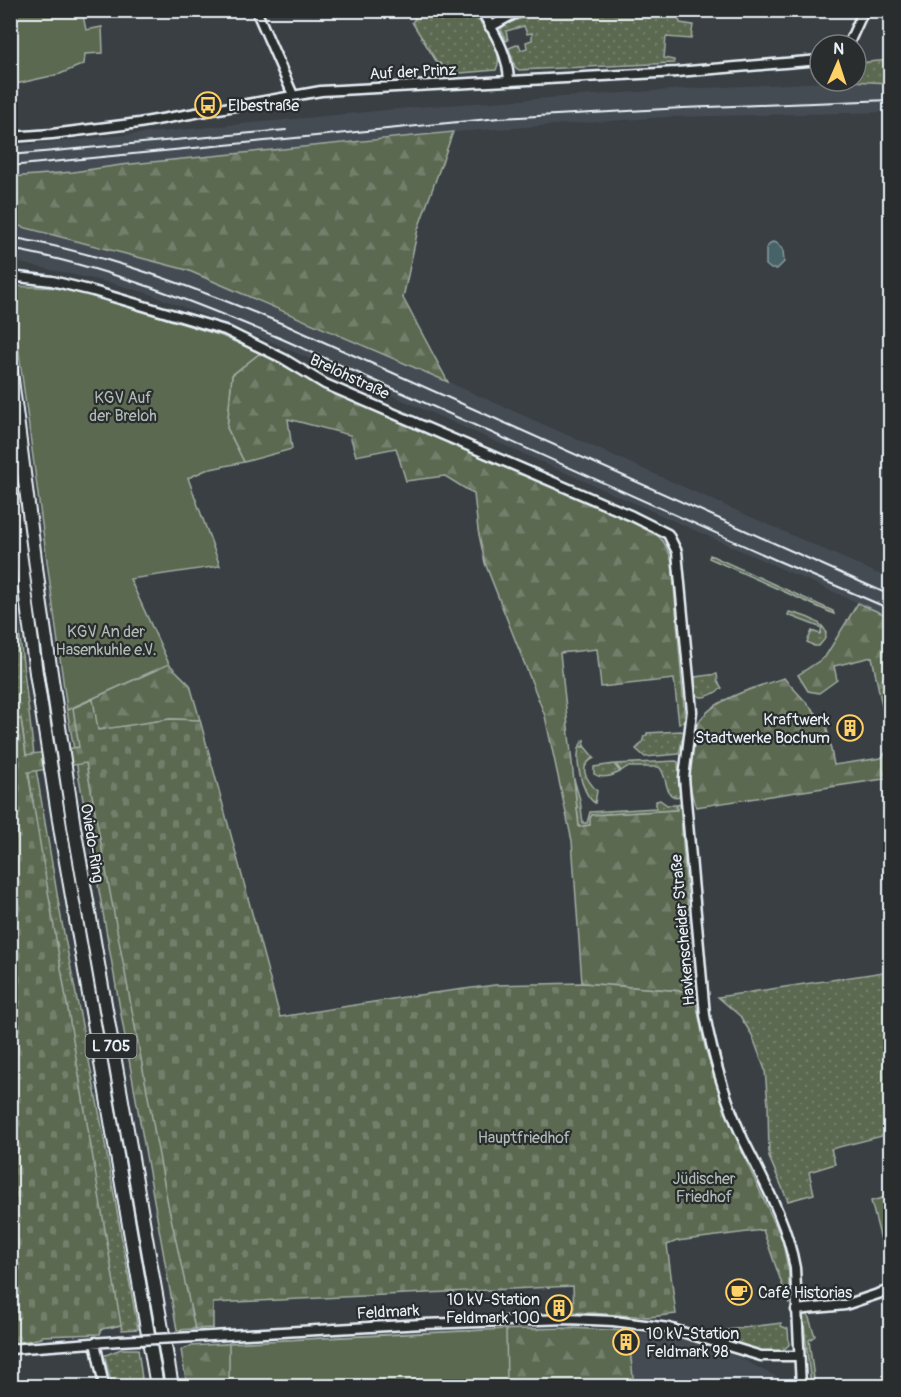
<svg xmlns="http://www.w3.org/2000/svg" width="901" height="1397" font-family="Pangolin,sans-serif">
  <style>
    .built { fill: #454c53 }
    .grass { fill: url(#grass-dots); stroke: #a2ada4; stroke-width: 1.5 }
    .forest { fill: url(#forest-firs); stroke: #a2ada4; stroke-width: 1.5 }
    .cemetery { fill: url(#cemetery-stones); stroke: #a2ada4; stroke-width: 1.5 }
    .garden { fill: #5b6951; stroke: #a2ada4; stroke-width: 1.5 }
    .water { fill: #466467; stroke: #879ca1; stroke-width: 1.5 }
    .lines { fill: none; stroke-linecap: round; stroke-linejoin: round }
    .stream { stroke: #879ca1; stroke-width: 2 }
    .minor-casing { stroke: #e8f1f8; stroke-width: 13 }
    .highway-casing { stroke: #e8f1f8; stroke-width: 16 }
    .minor { stroke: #2a2d2e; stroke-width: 8 }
    .highway { stroke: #2a2d2e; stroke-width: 12 }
    .rail { stroke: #e8f1f8; stroke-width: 2 }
    .minor-bridge-casing { stroke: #e8f1f8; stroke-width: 13; stroke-linecap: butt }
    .minor-bridge { stroke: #2a2d2e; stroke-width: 8 }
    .labels { text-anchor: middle; stroke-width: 4.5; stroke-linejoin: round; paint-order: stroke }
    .shield { fill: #2a2d2e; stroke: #afb6bb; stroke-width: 1.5 }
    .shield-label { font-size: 15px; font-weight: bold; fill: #e8f1f8 }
    .street-label { font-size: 16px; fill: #e8f1f8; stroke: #2a2d2e }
    .poi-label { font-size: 16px; fill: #e8f1f8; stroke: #2a2d2e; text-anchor: start }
    .park-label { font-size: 16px; fill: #b0bbb5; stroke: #2a2d2e }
  </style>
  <defs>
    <pattern id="grass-dots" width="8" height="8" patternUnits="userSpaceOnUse" patternTransform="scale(1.5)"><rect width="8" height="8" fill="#5b6951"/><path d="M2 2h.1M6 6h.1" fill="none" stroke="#737f6b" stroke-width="1.8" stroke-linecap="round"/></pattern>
    <pattern id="forest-firs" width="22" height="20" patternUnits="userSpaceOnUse" patternTransform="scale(1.5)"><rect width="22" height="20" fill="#5b6951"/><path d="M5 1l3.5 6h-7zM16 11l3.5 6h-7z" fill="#737f6b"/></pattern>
    <pattern id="cemetery-stones" width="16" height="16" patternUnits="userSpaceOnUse" patternTransform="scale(1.5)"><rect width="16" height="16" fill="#5b6951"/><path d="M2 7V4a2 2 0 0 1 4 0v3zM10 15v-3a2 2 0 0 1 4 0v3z" fill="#737f6b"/></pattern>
  </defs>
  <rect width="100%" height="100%" fill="#3a3f44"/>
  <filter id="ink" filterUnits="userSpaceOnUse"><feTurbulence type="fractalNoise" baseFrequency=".0167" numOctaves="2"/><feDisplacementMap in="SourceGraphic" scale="12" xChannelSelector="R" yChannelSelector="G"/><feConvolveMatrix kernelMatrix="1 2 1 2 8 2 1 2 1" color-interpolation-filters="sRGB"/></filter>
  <g filter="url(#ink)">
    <path class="built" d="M851,81H890V112L667,117L453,132L121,165L73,172L11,177L10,146L430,106L684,89Z
      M10,224L187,270L448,382L890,579V617L272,342L150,294L115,284L11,261Z
      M571,1328L628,1331L687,1340L736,1356L794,1386H507Z"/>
    <path class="grass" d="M411,11H472C482,26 506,51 496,70L449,74L440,63L438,64L412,22L415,19Z
      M541,11H548L550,15L574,12L575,10L677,11L680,23L693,25L691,39L666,37L664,58L674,60V63L519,70L515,67L509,48L519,44L521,50L527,48L526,42L532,40V33L527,34L524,26L506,31L508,40L506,41L501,29L506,24Z
      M890,60V83L851,81H856V63Z
      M10,555L35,763L62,923L102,1127L138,1329L122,1330L121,1325L108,1328L21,719L11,720L13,702L10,696Z
      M710,555L833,611L834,614L709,558Z
      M789,612C799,614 832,623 825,638C824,641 821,643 819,646H814L807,642L812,631L820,634L822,628L788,615Z
      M717,674L718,682L722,688C706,700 690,703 695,677Z
      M681,731L684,732L679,754L645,757L636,749L642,743L644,736L647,735V733Z
      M584,740V746L581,747H585L594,758C576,767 588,781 597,791L595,803C581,795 571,750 584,740Z
      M676,761L678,762L680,796C663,801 669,776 659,767H627L621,771L616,764Z
      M614,764L620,772C612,776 601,779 594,774V767Z
      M574,779L580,800L583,823H587L590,812L656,808V801L660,800L667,805H677V810L592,815L591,825L579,827Z
      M890,971V1134L831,1149L835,1164L809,1172L814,1194L788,1201L769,1157L768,1105L765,1070L752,1035L740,1016L718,997Z
      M803,1315H808L815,1336L809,1340L815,1386H811Z
      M781,1323V1326L788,1329L789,1345L783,1350L784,1352L760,1351L722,1337L723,1332L727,1330Z
      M121,1349H138L143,1386H110L103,1356Z"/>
    <path class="forest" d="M453,132L418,229L403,298L448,382L187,270L11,224V177L73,172L121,165Z
      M260,353L316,383L637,523C659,535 665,538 672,562L684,707L685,720L679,724L674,679L601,687L597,649L560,653L579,827L590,825V818L592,815L677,810V805L680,804L694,992L582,983L572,841L545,716L485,563L478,530L474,494L445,476L406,481L396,448L356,456L350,435L288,419L292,449L244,462L227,428L232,375Z
      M858,603L890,617V745L872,657L834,666L837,680L819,693L808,691L798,675L825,657Z
      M169,664L190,685L200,720L170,719L104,730L213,1328L177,1330L67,710Z
      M784,678L826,724L834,765L881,758L890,748V778L696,807C689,790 688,772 691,753C693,742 693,731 699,722C712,699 759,686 784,678Z
      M571,1328L628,1331L634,1386H187L181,1350L191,1346C318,1338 444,1330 571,1328Z"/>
    <path class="cemetery" d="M93,699L98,730L170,719L200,720L280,1017L411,996L495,985L582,983L694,992L705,1047L716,1082L742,1152L782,1239L789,1273V1304L763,1230L677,1241L667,1245L676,1314L649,1317L574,1312L573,1286L213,1303V1328L195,1329L168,1204L86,763L28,772L121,1325L102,1329L100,1334L42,1336V1338L11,1344V720L21,719L26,755L79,747L73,708Z"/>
    <path class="garden" d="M10,11H82L86,30L102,27L103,53L85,54L84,64L60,74L11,85Z
      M10,286L66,288L222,336L260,353L232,375L227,428L244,462L206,470L188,478L220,566L130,579L169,664L67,710Z
      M890,1196V1275L871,1201Z
      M506,1329L507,1386H229V1343Z"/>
    <path class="water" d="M772,242L777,243L783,250L784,262L777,269H771L766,265V248Z"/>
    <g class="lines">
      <path class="stream" d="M105,1358L112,1386"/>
      <g class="minor-casing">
        <path id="minor" d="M256,10L293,95
          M481,10C495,34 508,53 509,81
          M490,27L521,10
          M848,45L864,10
          M10,137L52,134L139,123L321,91L677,72L820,60
          M10,276L52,281L93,291L225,330L284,359L325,384L632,516L668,534L677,552L692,711L684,778L705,1015C712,1054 726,1102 743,1139C763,1180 787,1222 795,1268L801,1386
          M796,1310L845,1305L890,1290
          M194,1337L423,1324L568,1319L613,1321L669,1328L761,1356H799
          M95,1342L104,1386
          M10,1349L119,1341"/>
      </g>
      <g class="highway-casing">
        <path id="highway" d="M10,364L41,606L74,827L172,1386
          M10,476L36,673L61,833L157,1386"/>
      </g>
      <use href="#minor" class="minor"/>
      <use href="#highway" class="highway"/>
      <path class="rail" d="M10,155L286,130
        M10,166L499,118L683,108L890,100
        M10,237C107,254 198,289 288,326L890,595
        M10,249C105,266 194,302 282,339L776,560L890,609"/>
      <g class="minor-bridge-casing">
        <path id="minor-bridge" d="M119,1341L194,1337"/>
      </g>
      <use href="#minor-bridge" class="minor-bridge"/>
    </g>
  </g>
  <defs>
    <g id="bus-ring" transform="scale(1.35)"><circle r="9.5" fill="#2a2d2e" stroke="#ffd166" stroke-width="1.5"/><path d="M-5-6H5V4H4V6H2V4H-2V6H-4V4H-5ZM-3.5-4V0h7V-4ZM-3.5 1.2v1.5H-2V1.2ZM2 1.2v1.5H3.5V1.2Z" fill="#ffd166"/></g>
    <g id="building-ring" transform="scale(1.35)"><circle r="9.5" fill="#2a2d2e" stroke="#ffd166" stroke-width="1.5"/><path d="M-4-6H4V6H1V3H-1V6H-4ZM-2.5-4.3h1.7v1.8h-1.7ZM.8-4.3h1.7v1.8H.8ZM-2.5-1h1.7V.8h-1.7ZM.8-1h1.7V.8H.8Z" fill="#ffd166"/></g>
    <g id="cafe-ring" transform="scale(1.35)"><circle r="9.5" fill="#2a2d2e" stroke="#ffd166" stroke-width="1.5"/><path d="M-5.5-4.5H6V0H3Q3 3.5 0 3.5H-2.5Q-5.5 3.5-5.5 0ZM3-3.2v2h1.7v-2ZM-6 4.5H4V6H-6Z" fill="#ffd166"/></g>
  </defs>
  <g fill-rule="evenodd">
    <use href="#bus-ring" x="208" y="105"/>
    <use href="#building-ring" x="850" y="728"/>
    <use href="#cafe-ring" x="739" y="1292"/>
    <use href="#building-ring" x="559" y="1308"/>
    <use href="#building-ring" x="626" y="1342"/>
  </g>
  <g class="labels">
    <rect class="shield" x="85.5" y="1034" width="51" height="24" rx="4.5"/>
    <g class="shield-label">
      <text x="111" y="1051">L 705</text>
    </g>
    <g class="street-label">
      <text transform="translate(413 71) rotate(-3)" y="6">Auf der Prinz</text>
      <text transform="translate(350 376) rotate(25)" y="6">Brelohstraße</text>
      <text transform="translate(93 843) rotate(81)" y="6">Oviedo-Ring</text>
      <text transform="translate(682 930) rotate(-95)" y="6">Havkenscheider Straße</text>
      <text transform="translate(388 1311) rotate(-3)" y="6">Feldmark</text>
    </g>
    <g class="poi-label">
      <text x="228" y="111">Elbestraße</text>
      <text x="830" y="725" text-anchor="end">Kraftwerk<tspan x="830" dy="18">Stadtwerke Bochum</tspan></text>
      <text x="758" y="1298">Café Historias</text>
      <text x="540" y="1305" text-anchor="end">10 kV-Station<tspan x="540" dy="18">Feldmark 100</tspan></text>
      <text x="646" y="1339">10 kV-Station<tspan x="646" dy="18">Feldmark 98</tspan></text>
    </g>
    <g class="park-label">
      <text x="123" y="403">KGV Auf<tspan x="123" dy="18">der Breloh</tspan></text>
      <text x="106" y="637">KGV An der<tspan x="106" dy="18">Hasenkuhle e.V.</tspan></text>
      <text x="524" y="1143">Hauptfriedhof</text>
      <text x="704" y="1184">Jüdischer<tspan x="704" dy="18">Friedhof</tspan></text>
    </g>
  </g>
  <rect width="901" height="1397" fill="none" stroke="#2a2d2e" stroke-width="36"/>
  <rect x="18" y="18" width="865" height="1361" fill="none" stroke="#e8f1f8" stroke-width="2" filter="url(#ink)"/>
  <g transform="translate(838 63) rotate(3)"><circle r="28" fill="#2a2d2e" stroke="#767b7f" stroke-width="1.5"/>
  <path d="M0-4.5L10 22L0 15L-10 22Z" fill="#ffd166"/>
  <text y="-9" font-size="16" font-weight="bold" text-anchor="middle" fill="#e8f1f8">N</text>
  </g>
</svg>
